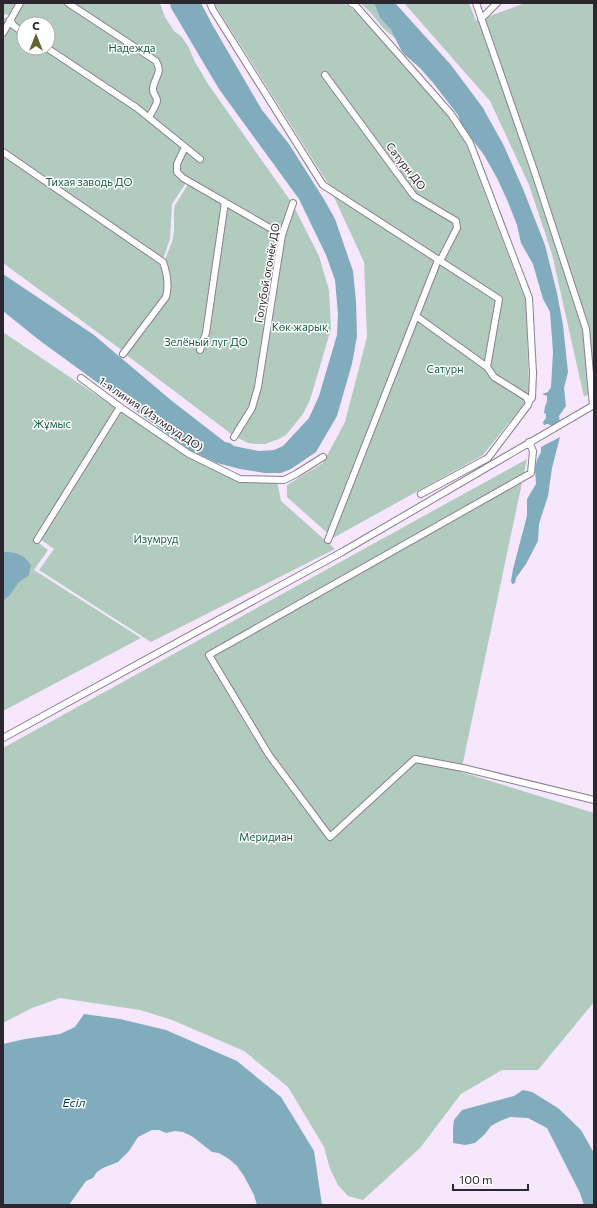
<svg xmlns="http://www.w3.org/2000/svg" width="597" height="1208" font-family="Commissioner,sans-serif">
  <style>
    .green { fill: #b1ccbf }
    .water { fill: #81acbe }
    .lines { fill: none; stroke-linecap: round; stroke-linejoin: round }
    .minor-casing { stroke: #8d7e91; stroke-width: 8 }
    .minor { stroke: #fff; stroke-width: 6 }
    .labels { text-anchor: middle; stroke-width: 3; stroke-linejoin: round; paint-order: stroke }
    .park-label { font-size: 11px; fill: #115d43; stroke: #fff }
    .street-label { font-size: 11px; fill: #2c262e; stroke: #fff }
    .water-label { font-size: 12px; font-style: italic; fill: #003f52; stroke: #fff }
  </style>
  <rect width="100%" height="100%" fill="#f7e7fc"/>
  <path class="green" d="M3,3H19L11,15L3,14Z
    M22,3H160L165,17L174,31L182,37L189,48L194,60L208,84L292,203L281,233L184,178L179,171L180,165L188,147L48,46V24H24V31L15,24L12,20Z
    M214,3H344L355,11L448,115L466,144L526,302L529,390L524,404L483,455L333,538L287,497V485L323,463L345,422L367,337L364,262L327,182L217,8Z
    M360,3H374L380,18L391,30L396,39L384,29L370,12Z
    M404,3H469L476,21L525,3H594V391L584,397L552,254L529,185L490,101Z
    M3,18H9L24,35V48H44L139,111L183,147L175,172L186,183L172,204L170,239L163,259L166,292L123,351L3,263Z
    M189,183L280,236L257,388L251,407L234,436L125,354L167,298L164,262L172,242L174,232V211L175,205Z
    M293,205L319,256L329,290L331,329L310,400L303,414L286,435L279,439L265,444H256L248,443L236,437L253,407L283,235Z
    M3,332L120,411L35,540L48,550L34,570L141,638L3,711Z
    M121,412L186,455L239,481H277L281,501L335,549L151,642L39,570L54,549L40,539Z
    M527,459L461,772L594,813V1002L538,1070H502L461,1094L420,1148L363,1200L348,1196L338,1185L330,1169L324,1147L288,1087L244,1051L172,1020L140,1010L60,998L32,1008L3,1023V748Z"/>
  <path class="water" d="M170,3H201L213,26L262,110L289,144L325,201L335,219L353,271L356,301L357,336L352,364L337,416L316,452L291,469L281,473H265L240,469L217,463L191,451L39,340L3,311V274L94,335L172,401L225,442L230,443L234,446L259,451L274,450L283,446L309,418L319,396L337,335L338,314L335,280L326,255L299,199L219,89L171,8Z
    M374,3H394L396,4L451,65L483,108L504,146L523,189L545,245L557,293L563,325L568,372L564,388L566,406L559,416L560,423L552,428L551,425L547,424L544,425L543,422L546,418V414L544,413L545,406L547,402V396L542,394L548,392L551,387L553,352L550,312L543,299L533,264L521,243L517,225L508,202L497,178L484,155L462,126L458,115L434,84L420,68L404,54L401,50L391,30L380,18Z
    M560,437L552,468L548,496L539,524L538,541L526,564L516,578L515,583L512,584L511,581L513,569L527,516V499L536,484L535,468L537,460L541,452V447Z
    M3,552C16,552 23,554 31,565L29,575L18,583L10,595L3,601Z
    M84,1014L120,1019L166,1030L237,1061L281,1097L314,1151L322,1205H257L254,1195L244,1176L237,1166L229,1159L219,1153L212,1152L193,1137L183,1132L175,1131L166,1133L159,1130H152L138,1137L129,1151L118,1162L103,1168L97,1172L93,1178L86,1181L69,1205H3V1044L25,1039L60,1034L75,1027Z
    M523,1090L532,1092L558,1108L581,1130L594,1153V1205H584L580,1193L547,1128L528,1118L510,1117L500,1121L491,1126L485,1134L475,1143L465,1145L453,1143V1128L454,1120L462,1110L514,1096Z"/>
  <g class="lines">
    <g class="minor-casing">
      <path id="minor" d="M68,3L156,61C163,73 155,76 153,88C152,93 156,95 157,100C157,105 151,113 149,117
        M210,3L213,10L323,185L499,299L487,367
        M351,3L355,5L451,114L470,143L529,298L533,373L532,398L528,401
        M476,3L535,173L586,329L593,406
        M481,19L497,3
        M10,20L14,26L24,33
        M3,33L20,3
        M47,48L137,108L200,159
        M325,75L414,196L456,221L457,228L440,261
        M185,147L177,164V172L183,178L282,235
        M3,152L163,262C167,273 169,286 166,297L123,354
        M416,316L487,367L494,377L526,397L529,402L528,405L488,458L421,494
        M200,350L206,333L225,202
        M81,378L120,407L189,454L240,479L284,480L296,474L323,457
        M234,437L252,408L258,387L282,235L293,203
        M529,442L533,451L531,473L209,655L269,755L330,837L415,759L463,768L594,800
        M37,540L120,407
        M328,540L438,260
        M3,738L342,552L594,405"/>
    </g>
    <use href="#minor" class="minor"/>
  </g>
  <g class="labels">
    <g class="park-label">
      <text x="132" y="52">Надежда</text>
      <text x="89" y="186">Тихая заводь ДО</text>
      <text x="300" y="331">Көк жарық</text>
      <text x="206" y="346">Зелёный луг ДО</text>
      <text x="445" y="373">Сатурн</text>
      <text x="52" y="428">Жұмыс</text>
      <text x="156" y="543">Изумруд</text>
      <text x="266" y="841">Меридиан</text>
    </g>
    <g class="street-label">
      <text transform="translate(406 166) rotate(52)" y="4">Сатурн ДО</text>
      <text transform="translate(267 273) rotate(-80)" y="4">Голубой огонёк ДО</text>
      <text transform="translate(151 414) rotate(34)" y="4">1-я линия (Изумруд ДО)</text>
    </g>
    <g class="water-label">
      <text x="74" y="1107">Есіл</text>
    </g>
  </g>
  <rect width="597" height="1208" fill="none" stroke="#2c262e" stroke-width="8"/>
  <g transform="translate(36 36)"><circle r="19" fill="#ffffff" stroke="#aba8ab"/>
  <path d="M0-3L7 15L0 10L-7 15Z" fill="#63622e"/>
  <text y="-6" font-size="11" font-weight="bold" text-anchor="middle" fill="#2c262e">С</text>
  </g>
  <path d="M453 1184v6h75v-6" fill="none" stroke="#2c262e" stroke-width="2"/>
  <text x="459" y="1184" font-size="12" fill="#2c262e" stroke="#ffffff" stroke-width="3" paint-order="stroke">100 m</text>
</svg>
